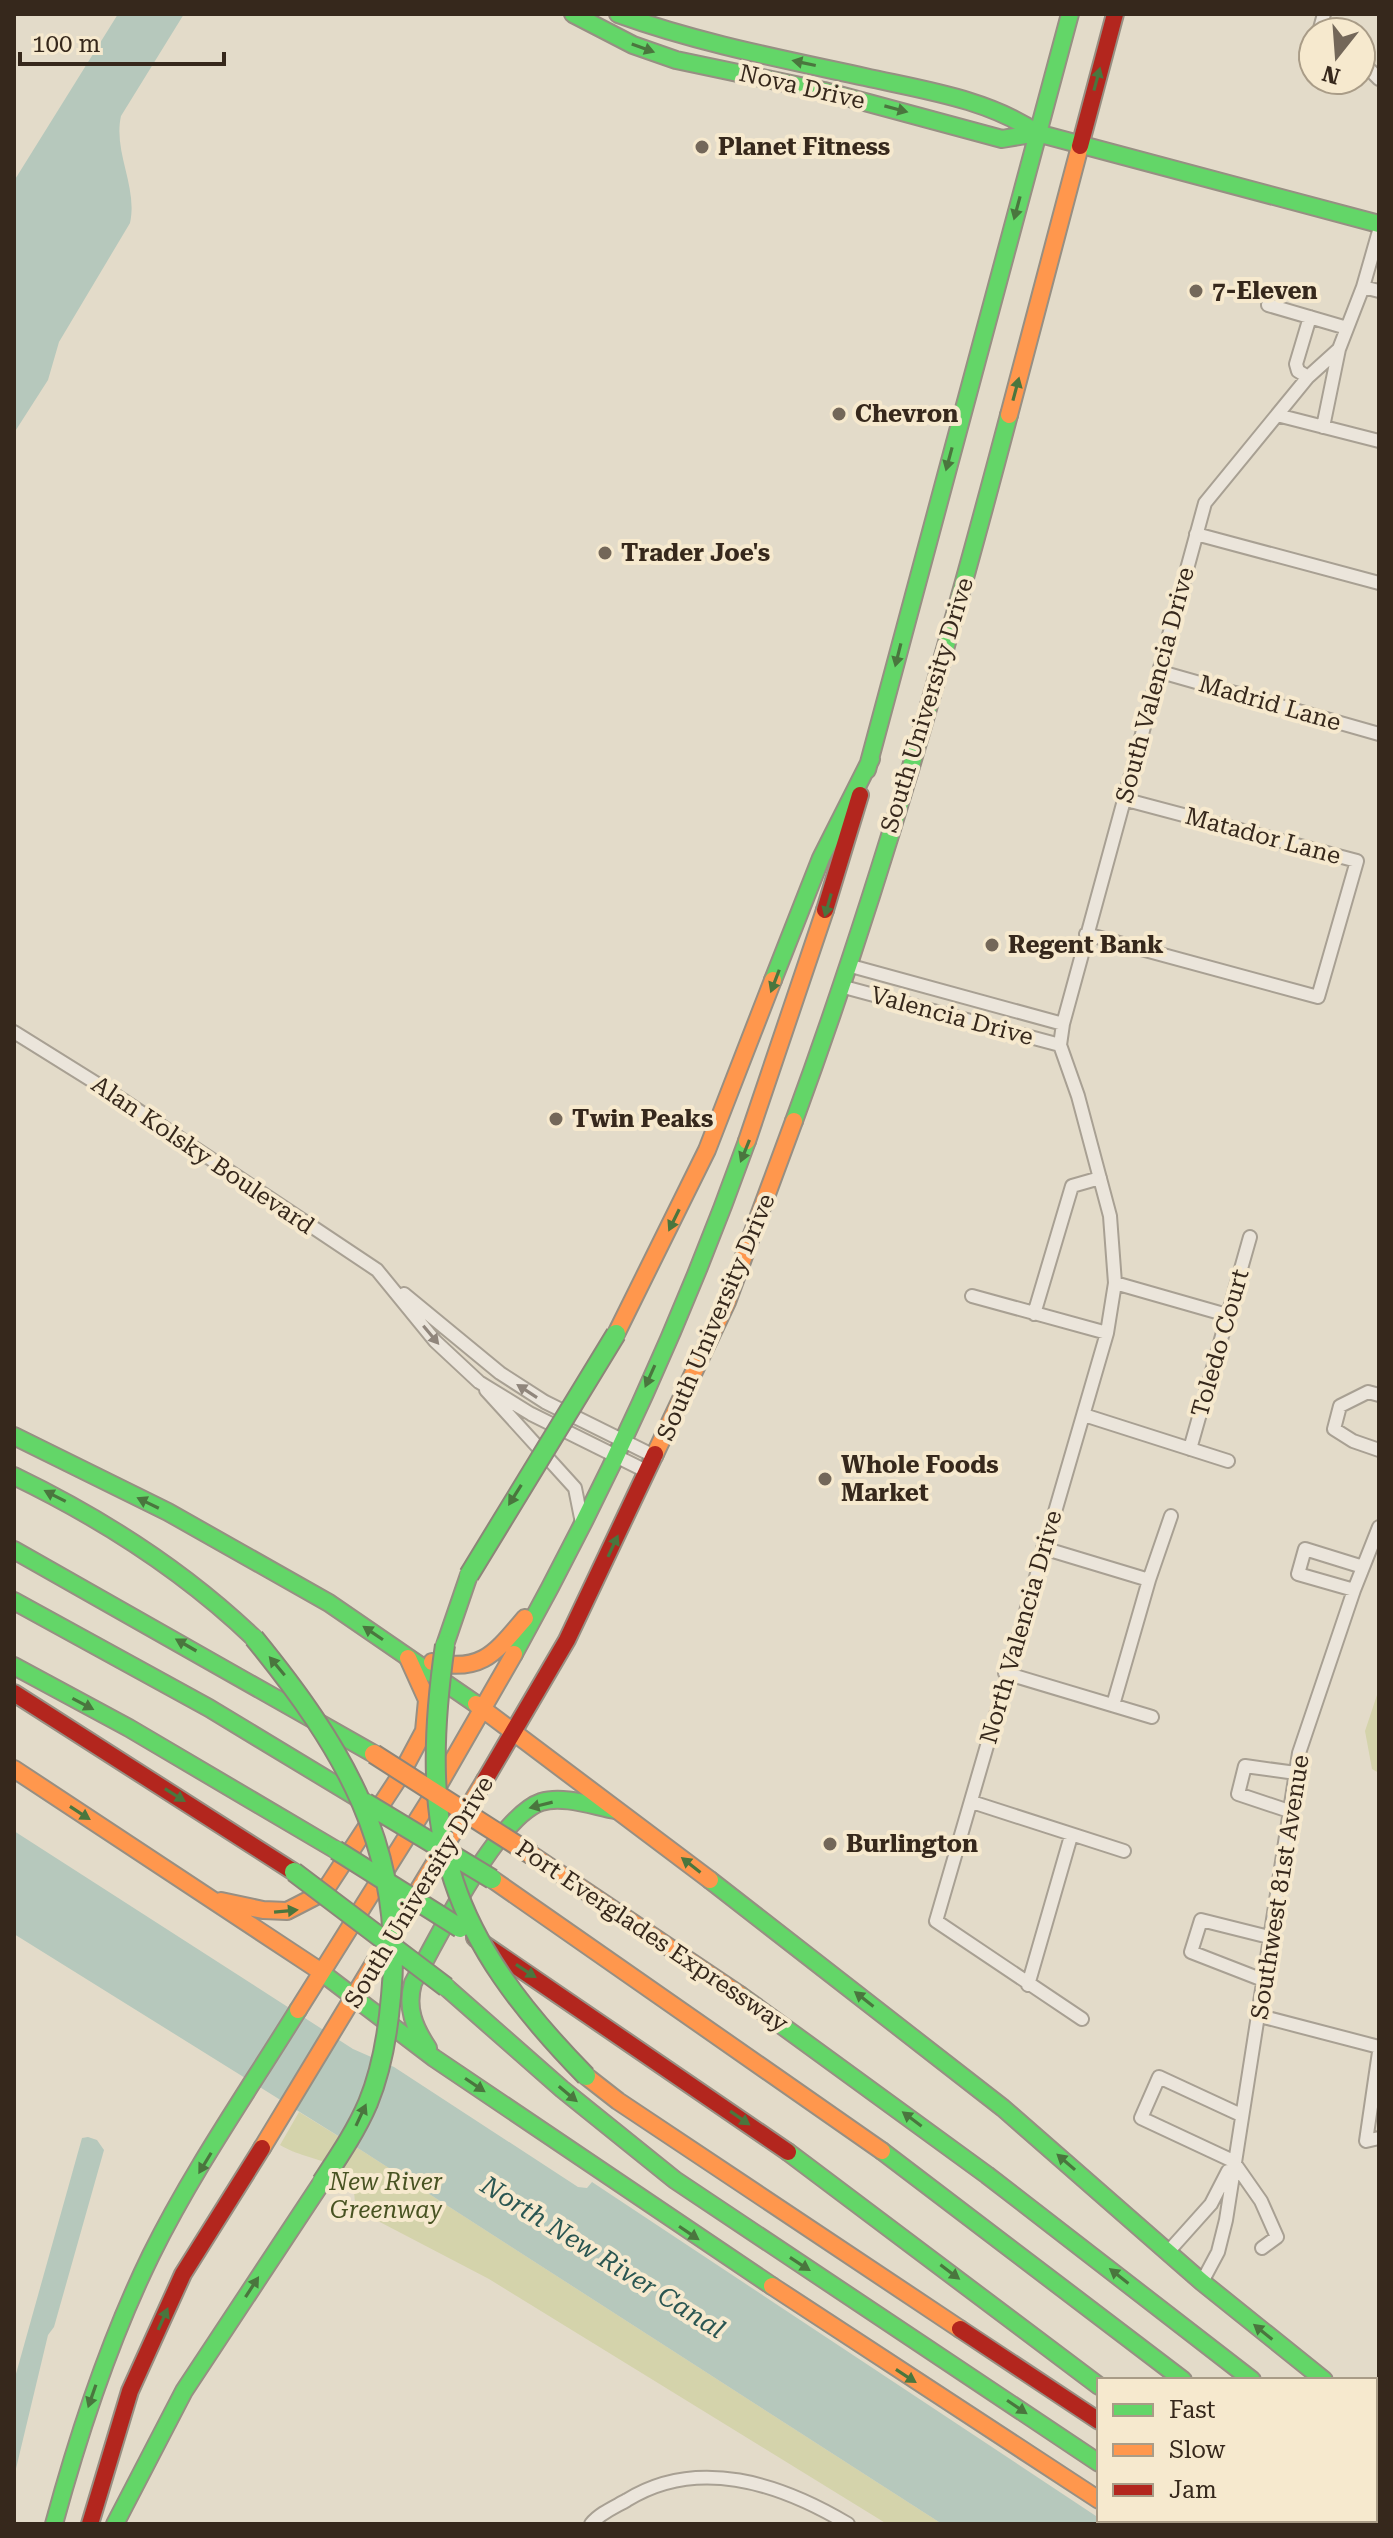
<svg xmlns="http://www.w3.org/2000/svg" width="1393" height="2538" font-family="'Roboto Serif',serif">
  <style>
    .green { fill: #d4d3ab }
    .water { fill: #b6c8bc }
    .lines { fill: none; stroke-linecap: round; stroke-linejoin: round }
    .street-casing { stroke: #a8a093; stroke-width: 16 }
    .fast-casing { stroke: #978f83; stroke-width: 20 }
    .slow-casing { stroke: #978f83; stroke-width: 20 }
    .jam-casing { stroke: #978f83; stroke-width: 20 }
    .street { stroke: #ebe5db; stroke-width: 12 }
    .fast { stroke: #63d668; stroke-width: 16 }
    .slow { stroke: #ff974d; stroke-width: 16 }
    .jam { stroke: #b3261e; stroke-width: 16 }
    .fast-bridge-casing { stroke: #8d8579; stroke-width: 22; stroke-linecap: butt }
    .slow-bridge-casing { stroke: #8d8579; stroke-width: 22; stroke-linecap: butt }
    .fast-bridge { stroke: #63d668; stroke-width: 18 }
    .slow-bridge { stroke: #ff974d; stroke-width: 18 }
    .oneway { fill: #4a763e }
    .oneway2 { fill: #90867c }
    .poi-dot { fill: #736759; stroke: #f6e9ce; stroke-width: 3 }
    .labels { text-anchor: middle; stroke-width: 8; stroke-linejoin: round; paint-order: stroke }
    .street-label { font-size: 24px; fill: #36281c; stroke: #f6e9ce }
    .poi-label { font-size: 24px; font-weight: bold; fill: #36281c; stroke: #f6e9ce; text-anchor: start }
    .park-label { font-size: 24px; font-style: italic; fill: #485322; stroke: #f6e9ce }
    .water-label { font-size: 26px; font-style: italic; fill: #2a5652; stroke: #f6e9ce }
  </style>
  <rect width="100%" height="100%" fill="#e3dbc9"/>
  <path class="green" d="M1379,1689V1773L1372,1769L1365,1731Z
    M299,2112L364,2152L942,2524H887L489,2279L355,2209C358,2156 313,2165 280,2145Z"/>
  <path class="water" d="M118,14H184L121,116C113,152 138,187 130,223L59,342L48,380L14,433V181Z
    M14,1831L353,2049L394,2067L578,2187L587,2188L592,2182L1108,2524H942L364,2152L14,1934Z
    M88,2137L97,2140L104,2150L54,2327L48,2335L14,2477V2381L82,2138Z"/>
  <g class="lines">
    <g class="street-casing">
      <path id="street" d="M1319,32L1324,14
        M1361,61L1379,79
        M1363,287L1379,291
        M1268,305L1347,328
        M1308,377L1298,371L1296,364L1310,317
        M1277,415L1379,441
        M1323,427L1339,349
        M1196,534L1379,583
        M1161,672L1379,734
        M1086,934L1318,997L1357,861L1123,799
        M851,966L1063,1024
        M844,987L1060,1045
        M14,1032L115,1095L377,1270L435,1341L479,1382L531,1414L648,1472
        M1115,1283L1227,1315
        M404,1294L500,1373L545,1402L656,1457
        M972,1296L1107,1333
        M1034,1314L1072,1186L1100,1178
        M486,1390L575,1488L582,1523
        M1379,1395L1368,1392L1340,1406L1334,1429L1353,1441L1379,1450
        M1084,1415L1228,1461
        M1190,1449L1250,1237
        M1043,1548L1149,1580L1113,1705
        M1149,1580L1171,1516
        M1354,1590L1298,1574L1305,1549L1363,1567
        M1005,1673L1152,1717
        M972,1802L1124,1851
        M1289,1811L1238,1794L1245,1766L1296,1773
        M1263,1980L1191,1952L1201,1920L1269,1937
        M1028,1985L1071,1836
        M1260,2016L1379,2047
        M1082,2019L936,1921L1107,1333L1115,1283L1110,1216L1078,1096L1060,1045L1063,1024L1205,503L1308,377L1339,349L1363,287L1379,231
        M1379,2052L1366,2141L1379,2138
        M1241,2115L1159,2077L1141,2118L1233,2161L1261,2201L1277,2237L1262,2248
        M1168,2252L1211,2204L1228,2171
        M1202,2282L1218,2252L1226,2220L1299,1753L1354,1590L1379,1527
        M591,2524C600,2513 615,2507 627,2500C698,2456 781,2484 848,2524"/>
    </g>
    <g class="fast-casing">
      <path id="fast" d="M573,14L633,45L676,60L824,91L1002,139L1037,133
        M618,14C698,43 782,59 865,77C923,90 988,99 1037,133L1379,224
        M867,770L1070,14
        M773,980L821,858L871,759
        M794,1121C879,890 946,653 1009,415
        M14,1436L168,1512L329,1603L476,1704
        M14,1476C103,1519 183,1570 254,1638
        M14,1550L374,1754
        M14,1601L209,1708L366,1803
        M445,1645L469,1575
        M514,1654C605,1490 684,1317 747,1141
        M14,1666L129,1728L336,1850
        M710,1880L1003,2108L1202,2282L1324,2380
        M317,1969L434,2058L772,2286
        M446,1987L562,2089L675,2180L1099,2463
        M740,1995L987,2175L1252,2380
        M428,2048C414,2027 406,2008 413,1983C436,1941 497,1817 541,1802C563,1795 593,1806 615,1810
        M882,2151L1183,2380
        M788,2152L1099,2386
        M1375,2453L1379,2456
        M1375,2476L1379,2479
        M1131,2520L1137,2524
        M1242,2520L1248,2524
        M1360,2520L1365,2524
        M54,2524C79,2432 109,2341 151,2255C193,2170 248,2091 298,2010
        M115,2524L184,2391L322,2182"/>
    </g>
    <g class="slow-casing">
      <path id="slow" d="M1009,415L1080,146
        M747,1141L825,910
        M616,1334L707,1150L773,980
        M655,1454L727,1302L794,1121
        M432,1662C482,1673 495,1653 525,1618
        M476,1704L710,1880
        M14,1769L317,1969
        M532,1855L740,1995
        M492,1879L882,2151
        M221,1901L263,1910L287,1911L324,1892L400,1776L424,1731L427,1700L408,1658
        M298,2010L433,1795L514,1654
        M586,2076L618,2101L960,2329
        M262,2148L485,1780
        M772,2286L1099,2500
        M1375,2418L1379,2421
        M1274,2520L1279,2524"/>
    </g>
    <g class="jam-casing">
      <path id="jam" d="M1080,146L1115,14
        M825,910L860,795
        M14,1693L294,1872
        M485,1780L567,1640L655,1454
        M475,1938L788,2152
        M960,2329L1099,2421
        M1183,2520L1189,2524
        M90,2524L130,2391L183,2274L262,2148"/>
    </g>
    <use href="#street" class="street"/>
    <use href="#fast" class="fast"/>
    <use href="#slow" class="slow"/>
    <use href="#jam" class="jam"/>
    <g class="fast-bridge-casing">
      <path id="fast-bridge" d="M469,1575L616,1334
        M254,1638C343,1747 406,1850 391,1996C388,2032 382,2069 368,2103C356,2131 339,2156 322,2182
        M445,1645C417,1839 449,1936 586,2076
        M366,1803L492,1879
        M336,1850L460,1928
        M294,1872L446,1987"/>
    </g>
    <g class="slow-bridge-casing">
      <path id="slow-bridge" d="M374,1754L532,1855"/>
    </g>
    <use href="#fast-bridge" class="fast-bridge"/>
    <use href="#slow-bridge" class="slow-bridge"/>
  </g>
  <defs><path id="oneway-solid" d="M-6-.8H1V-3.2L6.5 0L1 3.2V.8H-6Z" transform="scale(2)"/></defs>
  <g class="oneway">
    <use href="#oneway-solid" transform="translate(643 48) rotate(20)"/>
    <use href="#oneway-solid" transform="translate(804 63) rotate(-168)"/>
    <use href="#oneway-solid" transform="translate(1097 79) rotate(-75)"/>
    <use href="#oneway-solid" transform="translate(896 109) rotate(15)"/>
    <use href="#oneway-solid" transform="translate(1017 208) rotate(105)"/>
    <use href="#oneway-solid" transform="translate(1016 389) rotate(-75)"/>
    <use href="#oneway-solid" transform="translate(949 459) rotate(105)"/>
    <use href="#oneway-solid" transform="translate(898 655) rotate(104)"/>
    <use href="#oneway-solid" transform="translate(828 905) rotate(106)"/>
    <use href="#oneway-solid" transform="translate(775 981) rotate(111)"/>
    <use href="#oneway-solid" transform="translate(745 1151) rotate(112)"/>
    <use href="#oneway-solid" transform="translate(674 1220) rotate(116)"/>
    <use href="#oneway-solid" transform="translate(650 1376) rotate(114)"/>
    <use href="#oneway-solid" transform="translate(515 1495) rotate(122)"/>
    <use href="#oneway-solid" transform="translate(55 1496) rotate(-153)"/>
    <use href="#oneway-solid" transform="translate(148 1503) rotate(-154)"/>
    <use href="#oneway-solid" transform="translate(613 1546) rotate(-65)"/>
    <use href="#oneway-solid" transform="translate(373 1633) rotate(-146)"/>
    <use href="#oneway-solid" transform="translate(186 1645) rotate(-150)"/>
    <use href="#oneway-solid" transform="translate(277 1666) rotate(-130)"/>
    <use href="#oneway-solid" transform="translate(83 1704) rotate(28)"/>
    <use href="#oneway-solid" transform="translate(175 1795) rotate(32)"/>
    <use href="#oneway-solid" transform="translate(541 1805) rotate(166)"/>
    <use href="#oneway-solid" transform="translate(80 1813) rotate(33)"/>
    <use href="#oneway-solid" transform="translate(691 1865) rotate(-142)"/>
    <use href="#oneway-solid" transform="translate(286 1911) rotate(-5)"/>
    <use href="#oneway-solid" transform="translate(526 1971) rotate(33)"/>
    <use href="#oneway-solid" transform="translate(864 1999) rotate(-142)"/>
    <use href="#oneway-solid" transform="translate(475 2085) rotate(34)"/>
    <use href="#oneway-solid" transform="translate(568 2094) rotate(40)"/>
    <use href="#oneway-solid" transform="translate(361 2115) rotate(-65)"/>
    <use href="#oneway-solid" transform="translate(740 2118) rotate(35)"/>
    <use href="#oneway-solid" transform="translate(912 2119) rotate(-143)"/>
    <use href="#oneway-solid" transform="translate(1066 2162) rotate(-139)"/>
    <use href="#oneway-solid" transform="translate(205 2163) rotate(121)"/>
    <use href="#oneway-solid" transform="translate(689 2233) rotate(34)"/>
    <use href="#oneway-solid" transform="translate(800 2264) rotate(33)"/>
    <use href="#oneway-solid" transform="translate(950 2272) rotate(37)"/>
    <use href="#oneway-solid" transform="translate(1119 2276) rotate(-142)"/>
    <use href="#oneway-solid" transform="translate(252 2287) rotate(-57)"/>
    <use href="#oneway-solid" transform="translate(163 2319) rotate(-66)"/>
    <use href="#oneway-solid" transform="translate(1263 2332) rotate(-141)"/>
    <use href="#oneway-solid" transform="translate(906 2376) rotate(33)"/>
    <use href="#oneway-solid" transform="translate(92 2396) rotate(109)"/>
    <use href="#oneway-solid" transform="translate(1017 2407) rotate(34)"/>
  </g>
  <g class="oneway2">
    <use href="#oneway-solid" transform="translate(431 1335) rotate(50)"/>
    <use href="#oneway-solid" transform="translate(527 1391) rotate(-147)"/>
  </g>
  <g class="poi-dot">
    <circle cx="702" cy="147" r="8"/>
    <circle cx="1196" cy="291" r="8"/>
    <circle cx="839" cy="414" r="8"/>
    <circle cx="605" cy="553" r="8"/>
    <circle cx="992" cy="945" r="8"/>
    <circle cx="556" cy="1119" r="8"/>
    <circle cx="825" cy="1479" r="8"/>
    <circle cx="830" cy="1844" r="8"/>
  </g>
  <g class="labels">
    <g class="street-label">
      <text transform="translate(802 87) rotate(13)" y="8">Nova Drive</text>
      <text transform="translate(1155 685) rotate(-75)" y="8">South Valencia Drive</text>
      <text transform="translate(1270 703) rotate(16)" y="8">Madrid Lane</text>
      <text transform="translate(927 705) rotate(-73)" y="8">South University Drive</text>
      <text transform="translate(1263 836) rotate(15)" y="8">Matador Lane</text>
      <text transform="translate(952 1016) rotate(15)" y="8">Valencia Drive</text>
      <text transform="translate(203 1155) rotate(34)" y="8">Alan Kolsky Boulevard</text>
      <text transform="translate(716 1317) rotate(-67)" y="8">South University Drive</text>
      <text transform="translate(1220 1343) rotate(-74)" y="8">Toledo Court</text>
      <text transform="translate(1021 1627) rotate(-74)" y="8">North Valencia Drive</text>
      <text transform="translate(1280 1887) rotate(-81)" y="8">Southwest 81st Avenue</text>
      <text transform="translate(419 1892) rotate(-59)" y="8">South University Drive</text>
      <text transform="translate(652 1936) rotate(34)" y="8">Port Everglades Expressway</text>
    </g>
    <g class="poi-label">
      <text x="718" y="155">Planet Fitness</text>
      <text x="1212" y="299">7-Eleven</text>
      <text x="855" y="422">Chevron</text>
      <text x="621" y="561">Trader Joe's</text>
      <text x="1008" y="953">Regent Bank</text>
      <text x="572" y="1127">Twin Peaks</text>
      <text x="841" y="1473">Whole Foods<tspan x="841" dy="28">Market</tspan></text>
      <text x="846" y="1852">Burlington</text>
    </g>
    <g class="park-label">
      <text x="386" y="2190">New River<tspan x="386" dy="28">Greenway</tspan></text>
    </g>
    <g class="water-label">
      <text transform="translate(603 2257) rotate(32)" y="9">North New River Canal</text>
    </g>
  </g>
  <rect width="1393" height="2538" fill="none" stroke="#36281c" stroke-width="32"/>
  <rect x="1097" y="2378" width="280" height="144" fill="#f6e9ce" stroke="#a99c87" stroke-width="2"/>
  <rect x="1113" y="2404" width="40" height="12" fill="#63d668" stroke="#a99c87" stroke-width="2"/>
  <text x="1169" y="2418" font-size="24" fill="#36281c">Fast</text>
  <rect x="1113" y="2444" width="40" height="12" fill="#ff974d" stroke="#a99c87" stroke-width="2"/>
  <text x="1169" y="2458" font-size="24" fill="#36281c">Slow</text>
  <rect x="1113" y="2484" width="40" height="12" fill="#b3261e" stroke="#a99c87" stroke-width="2"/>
  <text x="1169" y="2498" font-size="24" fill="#36281c">Jam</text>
  <g transform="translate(1337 56) rotate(197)"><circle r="38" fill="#f6e9ce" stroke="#a99c87" stroke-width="2"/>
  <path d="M0-6L14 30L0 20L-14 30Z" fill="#736759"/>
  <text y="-12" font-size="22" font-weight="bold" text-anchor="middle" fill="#36281c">N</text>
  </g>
  <path d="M20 52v12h204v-12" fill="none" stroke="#36281c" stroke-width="4"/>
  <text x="32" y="52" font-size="24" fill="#36281c" stroke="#f6e9ce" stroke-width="6" paint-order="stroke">100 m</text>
</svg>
